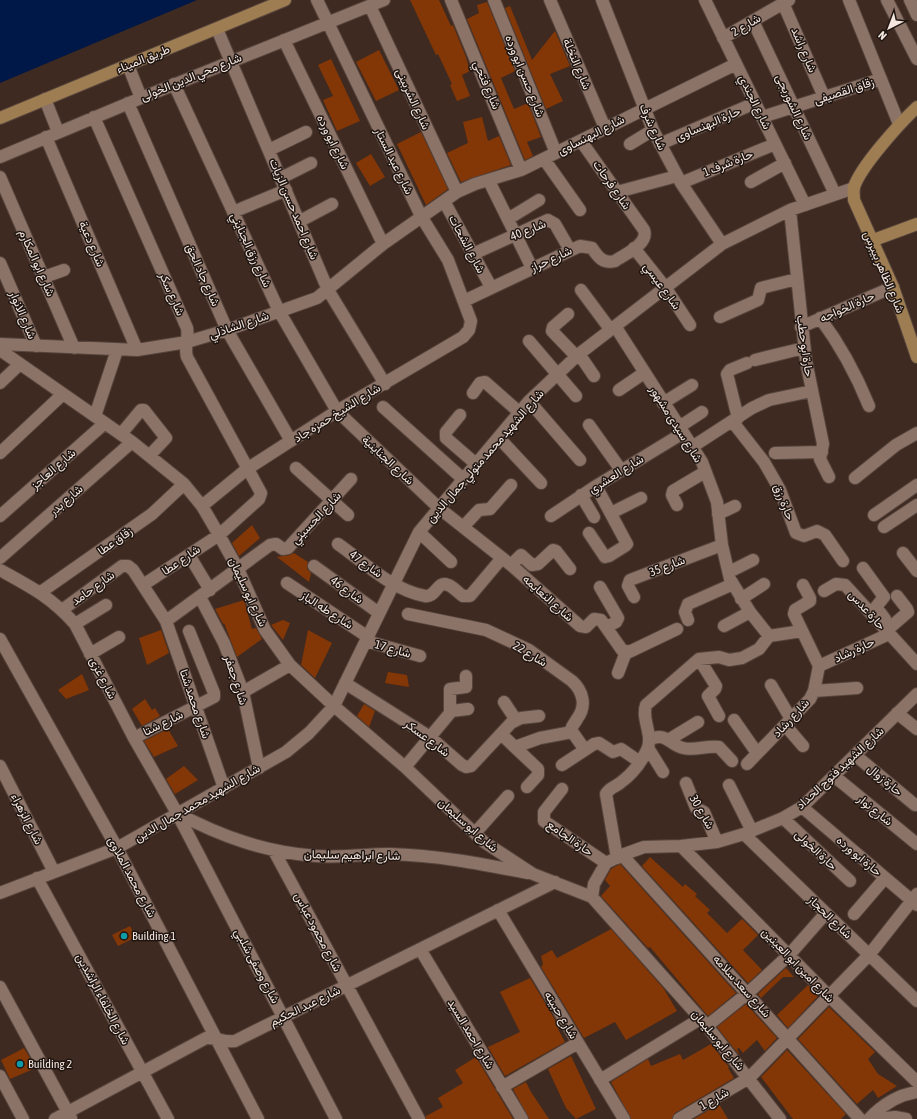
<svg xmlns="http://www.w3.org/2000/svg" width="917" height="1119" font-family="'Asap Condensed',Vazirmatn,sans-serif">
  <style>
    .water { fill: #001847 }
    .building { fill: #833606 }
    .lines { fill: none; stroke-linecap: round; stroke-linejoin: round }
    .street-casing { stroke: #57453d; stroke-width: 14 }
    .secondary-casing { stroke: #57453d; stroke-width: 14 }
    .street { stroke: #8c7368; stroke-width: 12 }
    .secondary { stroke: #9d7d51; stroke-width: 12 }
    .culture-dot { fill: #0f9aa8; stroke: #1e1511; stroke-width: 1.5 }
    .labels { text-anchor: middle; stroke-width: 3; stroke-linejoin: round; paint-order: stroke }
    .street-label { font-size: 12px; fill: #f5e7e0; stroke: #1e1511 }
    .poi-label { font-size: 12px; fill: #f5e7e0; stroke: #1e1511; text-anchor: start }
  </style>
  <rect width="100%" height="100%" fill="#3e2a20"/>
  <path class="water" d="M0,0H197L0,83Z"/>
  <path class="building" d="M410,0H439L451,26L453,25L466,57L470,71L462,75L470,96L457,101L450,85L452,84L438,54L436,55Z
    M487,2L515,71L501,78L514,109L528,103L541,137L527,142L533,156L525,160L467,19L479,13L477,5Z
    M510,6L532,60L555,31L570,66L550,74L563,101L546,109L505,8Z
    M379,50L399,90L376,101L356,62Z
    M331,59L360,121L337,131L323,100L333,96L318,65Z
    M482,117L488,141L499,136L511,165L461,182L447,153L468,143L463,122Z
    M421,132L448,189L426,205L397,144Z
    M371,154L385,177L370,186L356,163Z
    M252,525L260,538L239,556L232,543Z
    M294,553L308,562L307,569L311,573L309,582L277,557L289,555Z
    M244,600L252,629L256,628L262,639L237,657L224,623L223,624L215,609Z
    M283,620L290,623L283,640L271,625Z
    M161,630L169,653L147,665L139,638Z
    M308,630L332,643L315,678L301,665Z
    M388,672L407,675L409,687L385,683Z
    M82,674L89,690L66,699L58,690Z
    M145,699L152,710L155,708L160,716L142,726L132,709Z
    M364,704L375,711L369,727L357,716Z
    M168,729L178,746L154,757L144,741Z
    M184,766L198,780L175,794L166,779Z
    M650,857L683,887L685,884L697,894L695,896L710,910L707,913L727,933L742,919L758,935L743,950L762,970L748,983L642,866Z
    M620,864L736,993L708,1016L650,947L648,948L601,896L610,886L605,880L611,869Z
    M130,926L136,937L118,946L112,935Z
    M611,929L664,989L677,1011L626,1040L615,1022L584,1038L541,967L543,964L541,956L552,950L557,958Z
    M786,968L794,977H783L761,998L758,994Z
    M530,978L560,1028L558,1029L565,1042L505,1076L488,1047L520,1032L500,992Z
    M808,985L818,996L788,1028L777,1015Z
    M746,1004L777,1038L765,1051L757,1040L743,1053L739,1048L737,1049L740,1056L717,1027Z
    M829,1007L875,1052L868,1059L878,1074L897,1086L878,1098L873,1090L857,1104L798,1039Z
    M711,1044L729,1067L728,1068L734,1078L675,1113L672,1119H631L611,1082L648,1059L651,1066L680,1054L683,1060Z
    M24,1048L36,1068L10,1079L1,1060Z
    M787,1050L846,1114L841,1119H793L761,1077Z
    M571,1056L596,1109L576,1119L566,1108L548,1069Z
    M476,1057L513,1119H426V1116L443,1107L438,1098L463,1083L455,1070Z
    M526,1082L531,1092L549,1119H529L513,1089Z
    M719,1104L728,1119H694Z"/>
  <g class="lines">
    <g class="street-casing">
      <path id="street" d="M451,0L521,170
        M494,0L556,153
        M550,0L605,128
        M602,0L653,130L681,183L722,244
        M705,0L805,205
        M849,0L899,124
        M887,0L917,59
        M910,0L917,15
        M783,3L824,97
        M370,6L457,192
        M753,21L835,194
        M217,29L328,290L385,384
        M723,38L789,0
        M284,40L383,244
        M128,65L141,98
        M174,84L279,311L337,411L439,508L511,565L580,626L586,627L594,619L601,620L622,650L629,652L677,629
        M45,99L58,132
        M128,103L227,330L291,441
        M94,117L187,328C189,338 184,347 187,357L261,493L259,499L219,535L143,585
        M762,117L881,79
        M46,137L137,350
        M630,144L653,130
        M660,144L755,103
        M269,150L306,132
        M0,157L141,98L384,0
        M544,159L580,210
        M0,177L74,348
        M281,178L311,163
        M489,181L532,268
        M751,182L785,163
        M681,183L775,144
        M617,192L677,176
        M444,201L491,287
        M790,210L806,361L823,444L820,459L829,477
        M233,212L286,190
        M508,219L539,200
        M300,221L332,204
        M634,248L665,287L690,325
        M473,254L548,220L555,224L570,250
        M0,263L36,346
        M44,277L64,270
        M581,290L610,329
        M464,301L580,246L592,248C598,257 603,264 615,261C625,254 649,244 644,230L581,141
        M568,314L553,327L552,331L577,357
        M720,317L758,300L761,288L797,279
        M820,318C841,346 856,374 869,406
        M615,326L702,462L717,502L722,545L730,579L750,612L769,636
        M801,327L893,287
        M529,341L576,396
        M0,344L137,350L187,342L227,330L317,298L383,244L457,192L475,184L521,170L736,64
        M0,350L132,442L184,484L202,506L219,535L238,569L265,630L290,665L334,706L405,767L484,842L533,874L592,897L707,1026L780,1119
        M579,354L594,376
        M755,360L804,348
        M0,383L20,364
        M619,390L644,373
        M473,393L480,383L485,382L519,412
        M529,401L580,460
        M663,403L692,385
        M383,407L463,479
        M460,415L446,432V438L476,464
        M95,416L117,350
        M738,418L727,374L730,370L747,363
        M732,421L764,462L780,490L796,533L804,536L817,531L825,535L843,561
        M589,425L621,470
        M679,427L702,412
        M121,434L141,410H144L166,438L149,456
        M499,438L541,483
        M692,447L752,408L769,400L812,391
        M0,453L63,394
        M775,453L822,452
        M296,468L348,515
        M855,478L896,445L917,433
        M581,495L594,517
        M677,505L672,495L673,491L705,472
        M202,506L247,469L337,411L463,337L469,330L471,321L448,260L421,216L317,0
        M611,513L641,498
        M718,514L735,506
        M874,515L917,485
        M0,516L105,423
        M551,516L596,486L683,433
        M463,527L479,510L490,509L511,485
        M884,527L917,505
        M419,532L451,562
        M589,533L605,557L609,556L625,546L627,544L596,486
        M338,544C365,563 392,590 425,596C436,598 437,580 448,585C454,587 458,593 463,596H470L502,558
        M903,553L917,571
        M189,555L210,590
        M0,558L132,442
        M511,565L521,555L532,565L538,564L553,550L556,551L570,569
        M314,566L379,613
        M863,568L884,597L876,607L885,619
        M0,570C31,587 51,597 75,624L134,738L177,813L336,1119
        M729,572L753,560
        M287,583L368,637
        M600,587L618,618L616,622L607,627
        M824,591L836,584L845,585L917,664
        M41,592L152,514L184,484
        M200,597L224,643L243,692L259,768
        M634,597L628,586L630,580L722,545
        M741,599L764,584
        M62,610L122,566H128L133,570L166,621L224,788
        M408,614L486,630L529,650L572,681C583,691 587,706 577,719C575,723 572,725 571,730L585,750
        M688,620L685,612L688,604L733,584
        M166,621L270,545L276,544L283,549L288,548L351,479
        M75,624L106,605
        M724,626L750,612
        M886,631L908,612L907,609L897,596
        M0,639L117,848L258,1119
        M366,641L420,656
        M90,654L119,637
        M699,659L716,686L715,689L708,696L719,716
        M819,666L889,634
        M618,673L626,652
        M345,683L430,737L462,765L466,767L471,766L511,723L521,718L539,716
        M771,685L791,719
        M814,691L857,688
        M243,692L290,665
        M504,702L516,720
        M451,711L468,709
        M897,713L917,729
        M734,720L757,753
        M785,725L803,746
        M501,734L538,769V775L527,787
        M134,738L214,697V693L189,631
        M670,739L698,722
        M649,740C667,731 669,745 683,748C695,751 707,745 719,747L732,761
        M515,747L540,738L572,732
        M648,748L663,772
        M855,755L915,805
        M747,764L810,699L814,691L819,666L794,614L795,610L810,601V598L803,585
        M562,765L594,744L599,743L613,752L621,749L640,762
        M0,766L54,872
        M405,767L450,713V689L466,687V676
        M834,776L917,844
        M686,783L696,808L704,812L717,842
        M729,785L752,831
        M562,789L544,812V821L606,863
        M802,807L917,905
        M177,813C222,837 265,852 316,856C340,858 365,854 389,854C436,855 482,864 528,873
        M783,818L850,881
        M475,833L508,796
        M744,834L917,1001
        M681,846L830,997L917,1082
        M274,851L419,1119
        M622,855L860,1119
        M617,858L606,794C609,788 615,787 620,783C631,775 641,763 647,750C654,735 641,720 646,705L699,659L719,657L729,660L742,658L759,649L769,636L802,631
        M37,878L168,1119
        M0,893L117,848L286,752L309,733L334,706L419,532L529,401L579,354L722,244L790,210L854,188
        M592,897L594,884L606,863L622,855L644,847L681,846L717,842L744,834L783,818L802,807L917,694
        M498,910L624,1119
        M854,914L885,878
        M420,949L522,1119
        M0,987L71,1118
        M707,1026L748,993L789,955L826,913
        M0,1076L23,1119
        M600,1080L700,1019
        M502,1087L578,1043
        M55,1119L206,1038C216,1037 224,1043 235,1041L555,882
        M679,1119L749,1078L869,955L917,894
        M869,1119C882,1105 898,1095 917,1092
        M877,1119L895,1117L906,1119"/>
    </g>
    <g class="secondary-casing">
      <path id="secondary" d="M917,107C900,123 861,166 854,187C853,191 854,196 854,200L893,287L917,357
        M0,118L285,0
        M871,241L917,224"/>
    </g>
    <use href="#street" class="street"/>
    <use href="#secondary" class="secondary"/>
  </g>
  <g class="culture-dot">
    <circle cx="124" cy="936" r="4"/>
    <circle cx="20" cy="1064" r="4"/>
  </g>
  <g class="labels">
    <g class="street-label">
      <text transform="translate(746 25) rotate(-31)" y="4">شارع 2</text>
      <text transform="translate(804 50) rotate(67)" y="4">شارع راشد</text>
      <text transform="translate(143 59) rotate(-22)" y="4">طريق الميناء</text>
      <text transform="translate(577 64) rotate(67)" y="4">شارع النخلة</text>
      <text transform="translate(525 76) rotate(68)" y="4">شارع حسن ابو ورده</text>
      <text transform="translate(191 77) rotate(-22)" y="4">شارع محي الدين الخولى</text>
      <text transform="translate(487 85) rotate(67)" y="4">شارع فتحي</text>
      <text transform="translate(844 91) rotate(-18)" y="4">زقاق القصيفى</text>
      <text transform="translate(413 99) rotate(65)" y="4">شارع الشربينى</text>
      <text transform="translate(755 102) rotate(64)" y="4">شارع الجندي</text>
      <text transform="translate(794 107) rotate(65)" y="4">شارع الشوربجى</text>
      <text transform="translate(708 124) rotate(-23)" y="4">حارة البهنساوى</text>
      <text transform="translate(653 127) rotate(66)" y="4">شارع شرف</text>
      <text transform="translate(591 135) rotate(-27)" y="4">شارع البهنساوى</text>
      <text transform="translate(333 142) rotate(64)" y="4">شارع ابو ورده</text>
      <text transform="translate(394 161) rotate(64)" y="4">شارع عبد الستار</text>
      <text transform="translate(728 163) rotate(-22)" y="4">حارة شرف 1</text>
      <text transform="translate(612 185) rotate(55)" y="4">شارع فرحات</text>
      <text transform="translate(294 209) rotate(67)" y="4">شارع احمد حسن الزيات</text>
      <text transform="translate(528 230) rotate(-22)" y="4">شارع 40</text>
      <text transform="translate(92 244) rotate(67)" y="4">شارع دعية</text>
      <text transform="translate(467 244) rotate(62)" y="4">شارع الشحات</text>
      <text transform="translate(251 250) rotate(65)" y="4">شارع رزق الجنايني</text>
      <text transform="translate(551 259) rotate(-25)" y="4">شارع حراز</text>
      <text transform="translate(37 263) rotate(66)" y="4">شارع ابو المكارم</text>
      <text transform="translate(884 272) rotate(67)" y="4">شارع الظاهر بيبرس</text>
      <text transform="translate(203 275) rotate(66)" y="4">شارع جاد الحق</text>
      <text transform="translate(662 286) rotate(54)" y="4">شارع عيسي</text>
      <text transform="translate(172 294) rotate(66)" y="4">شارع سكر</text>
      <text transform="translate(847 307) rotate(-24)" y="4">حارة الخواجه</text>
      <text transform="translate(23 315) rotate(67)" y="4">شارع الانوار</text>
      <text transform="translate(239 325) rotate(-19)" y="4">شارع الشاذلي</text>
      <text transform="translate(805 346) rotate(82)" y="4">حارة ابو حطب</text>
      <text transform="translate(337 413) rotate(-32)" y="4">شارع الشيخ حمزه جاد</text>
      <text transform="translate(676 424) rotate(58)" y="4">شارع سيدى مشهور</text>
      <text transform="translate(485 456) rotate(-49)" y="4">شارع الشهيد محمد متولي جمال الدين</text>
      <text transform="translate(388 460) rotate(43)" y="4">شارع الجناينية</text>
      <text transform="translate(53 469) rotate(-41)" y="4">شارع العاجز</text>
      <text transform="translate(616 474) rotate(-32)" y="4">شارع العشري</text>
      <text transform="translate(66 500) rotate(-41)" y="4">شارع بدر</text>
      <text transform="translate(784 502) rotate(68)" y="4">حارة رزق</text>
      <text transform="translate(316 518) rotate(-47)" y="4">شارع الحسيني</text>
      <text transform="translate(115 541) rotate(-35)" y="4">زقاق عطا</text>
      <text transform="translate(181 560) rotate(-34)" y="4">شارع عطا</text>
      <text transform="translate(366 564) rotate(36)" y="4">شارع 47</text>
      <text transform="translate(667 566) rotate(-21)" y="4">شارع 35</text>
      <text transform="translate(93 588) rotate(-36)" y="4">شارع حامد</text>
      <text transform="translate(347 590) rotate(36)" y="4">شارع 46</text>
      <text transform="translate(248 592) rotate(65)" y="4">شارع ابو سليمان</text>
      <text transform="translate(548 598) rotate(42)" y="4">شارع النعايمه</text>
      <text transform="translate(327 610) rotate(33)" y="4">شارع طه الباز</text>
      <text transform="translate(867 610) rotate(48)" y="4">حارة عدس</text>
      <text transform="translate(393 649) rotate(16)" y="4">شارع 17</text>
      <text transform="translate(854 650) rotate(-25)" y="4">حارة رشاد</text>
      <text transform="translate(530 654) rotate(31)" y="4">شارع 22</text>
      <text transform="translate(103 678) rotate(63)" y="4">شارع غزى</text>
      <text transform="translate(236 680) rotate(72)" y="4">شارع جعفر</text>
      <text transform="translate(195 704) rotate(71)" y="4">شارع محمد شتا</text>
      <text transform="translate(791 718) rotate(-47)" y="4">شارع رشاد</text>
      <text transform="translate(163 723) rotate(-26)" y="4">شارع شتا</text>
      <text transform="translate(427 738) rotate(37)" y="4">شارع عسكر</text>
      <text transform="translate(840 768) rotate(-43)" y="4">شارع الشهيد فتوح الحداد</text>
      <text transform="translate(885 780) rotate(40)" y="4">حارة زوال</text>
      <text transform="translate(197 803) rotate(-30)" y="4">شارع الشهيد محمد جمال الدين</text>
      <text transform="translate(875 810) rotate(39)" y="4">شارع نوار</text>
      <text transform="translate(702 812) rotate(60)" y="4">شارع 30</text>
      <text transform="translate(27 819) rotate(63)" y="4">شارع الزهراء</text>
      <text transform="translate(468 825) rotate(41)" y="4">شارع ابو سليمان</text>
      <text transform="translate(570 838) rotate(35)" y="4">حارة الجامع</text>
      <text transform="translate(816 850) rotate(43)" y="4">حارة الخولى</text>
      <text transform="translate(352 855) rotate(1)" y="4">شارع ابراهيم سليمان</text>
      <text transform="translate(859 856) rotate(40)" y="4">حارة ابو ورده</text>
      <text transform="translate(132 877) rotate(62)" y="4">شارع محمد الملاوى</text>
      <text transform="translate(830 917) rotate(44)" y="4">شارع الحجاز</text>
      <text transform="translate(318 932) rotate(62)" y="4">شارع محمود عباس</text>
      <text transform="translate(798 965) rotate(46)" y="4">شارع امين ابو العينين</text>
      <text transform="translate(257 966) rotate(62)" y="4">شارع وصفى شلبي</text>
      <text transform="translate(742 986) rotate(48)" y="4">شارع سعد سلامه</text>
      <text transform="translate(103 999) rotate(62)" y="4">شارع الخلفاء الراشدين</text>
      <text transform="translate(305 1006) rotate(-26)" y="4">شارع عبد الحكيم</text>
      <text transform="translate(561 1015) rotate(59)" y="4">شارع حبيته</text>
      <text transform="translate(471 1034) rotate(59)" y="4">شارع احمد السيد</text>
      <text transform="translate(718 1040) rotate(50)" y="4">شارع ابو سليمان</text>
      <text transform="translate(714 1099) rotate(-30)" y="4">شارع 1</text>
    </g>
    <g class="poi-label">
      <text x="132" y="940">Building 1</text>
      <text x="28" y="1068">Building 2</text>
    </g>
  </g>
  <g transform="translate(889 28) rotate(222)" stroke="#1e1511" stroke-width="3" paint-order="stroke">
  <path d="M0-3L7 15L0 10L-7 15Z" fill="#f5e7e0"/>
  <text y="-6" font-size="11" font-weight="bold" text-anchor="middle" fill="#f5e7e0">N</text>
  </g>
</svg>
